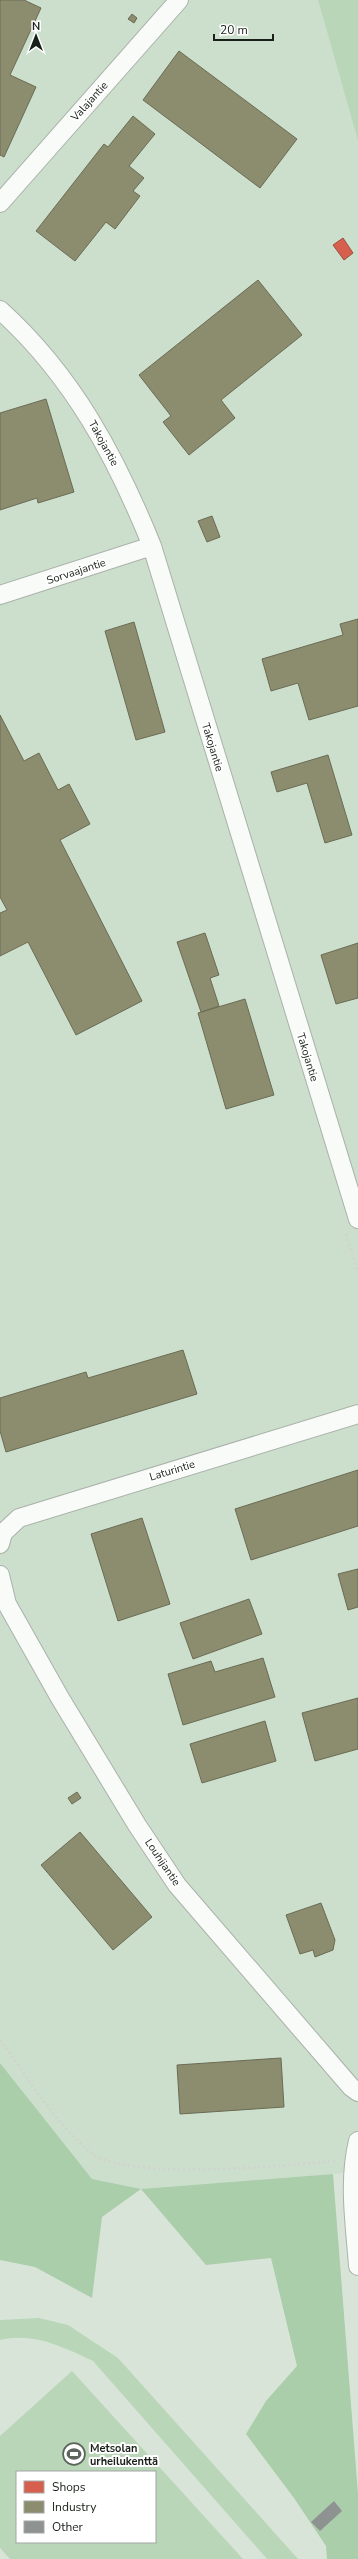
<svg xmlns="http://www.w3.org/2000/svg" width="358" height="2559" font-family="'Nunito Sans',sans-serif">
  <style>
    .built { fill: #ccdecc }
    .green { fill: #b9d6b9; fill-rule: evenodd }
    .forest { fill: #aacdaa }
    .shops { fill: #d6604d; stroke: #9d4d3d }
    .industry { fill: #8c8c6e; stroke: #6a6c54 }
    .building { fill: #8e9392 }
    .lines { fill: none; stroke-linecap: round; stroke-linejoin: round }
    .street-casing { stroke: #aab2aa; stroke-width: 20 }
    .path { stroke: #d0d3d0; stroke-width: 2.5; stroke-dasharray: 2 3; stroke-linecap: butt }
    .street { stroke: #f9fbf9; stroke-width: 18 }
    .labels { text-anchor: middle; stroke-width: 4; stroke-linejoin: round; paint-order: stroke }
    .street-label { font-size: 11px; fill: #192019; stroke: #fff }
    .poi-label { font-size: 11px; font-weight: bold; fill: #192019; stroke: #fff; text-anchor: start }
  </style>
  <rect width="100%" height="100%" fill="#d9e4d9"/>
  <path class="built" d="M0,0H318L358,141V2172L141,2189L92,2179L0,2063Z"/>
  <path class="green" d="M318,0H358V141Z
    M39,2318L68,2325L118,2358L298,2559H267L93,2361C63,2347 34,2332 0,2340V2320Z
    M72,2371L243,2559H10L0,2548V2436ZM17,2472H155V2542H17Z"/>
  <path class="forest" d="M0,2063L92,2179L141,2189L333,2174L358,2494V2559H327L326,2546L294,2498L246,2434L266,2401L297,2366L271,2258L206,2265L141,2189L102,2217L92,2298L35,2267L0,2260Z"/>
  <path class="shops" d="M343,238L353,253L344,260L333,245Z"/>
  <path class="industry" d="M0,0H24L41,8L10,75L36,87L4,157L0,155Z
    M132,14L137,18L134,23L128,19Z
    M179,51L297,139L260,188L143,100Z
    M133,116L155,134L129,166L144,178L133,191L140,196L115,229L106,222L75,261L36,231L104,144L108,147Z
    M258,280L302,335L221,400L235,418L189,455L163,422L171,416L139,375Z
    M46,399L74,492L38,503L37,498L0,510V413Z
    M212,516L220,537L207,542L198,521Z
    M358,619V706L309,720L298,683L271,691L262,659L343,635L340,624Z
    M134,622L165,732L136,740L105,631Z
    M0,715L24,761L39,753L58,790L69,784L90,824L60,840L142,1001L76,1035L28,942L0,956V913L7,910L0,897Z
    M328,755L352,835L325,843L307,783L277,792L271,772Z
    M205,933L219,975L210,978L219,1006L201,1012L177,942Z
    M358,943V998L336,1004L321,955Z
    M245,999L274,1095L226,1109L198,1013Z
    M183,1350L197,1394L6,1452L0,1431V1398L86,1372L88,1378Z
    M358,1470V1526L251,1560L235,1509Z
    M142,1518L170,1604L118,1621L91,1534Z
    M358,1569V1607L348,1610L338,1574Z
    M249,1599L262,1634L193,1659L180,1623Z
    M263,1658L275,1697L183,1725L168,1674L211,1661L215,1672Z
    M358,1698V1749L315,1761L302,1713Z
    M265,1721L276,1761L202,1783L190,1744Z
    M77,1792L81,1798L72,1804L68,1798Z
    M80,1832L152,1917L113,1950L41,1865Z
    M321,1903L335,1940L333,1950L315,1957L313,1950L300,1954L286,1915Z
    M281,2058L284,2107L180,2114L177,2065Z"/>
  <path class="building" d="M334,2501L342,2511L320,2531L311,2522Z"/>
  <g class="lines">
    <g class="street-casing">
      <path id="street" d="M0,203L179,0
        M0,310C73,376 116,457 152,546L358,1219
        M0,595L152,546
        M0,1544L3,1533L19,1518L358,1414
        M0,1575L7,1604L60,1698L137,1825L177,1885L351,2087L358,2092
        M358,2141C348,2182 355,2224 358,2266"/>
    </g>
    <path class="path" d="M346,1234L358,1272
      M0,2040C27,2076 56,2125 92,2153C128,2182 286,2165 335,2161"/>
    <use href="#street" class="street"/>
  </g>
  <defs>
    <g id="stadium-ring" transform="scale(1.15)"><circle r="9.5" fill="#fff" stroke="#5c655c" stroke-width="1.5"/><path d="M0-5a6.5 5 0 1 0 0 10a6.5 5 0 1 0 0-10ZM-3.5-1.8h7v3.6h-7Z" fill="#5c655c"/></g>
  </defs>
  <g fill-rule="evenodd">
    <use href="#stadium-ring" x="74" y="2454"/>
  </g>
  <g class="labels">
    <g class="street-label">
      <text transform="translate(89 101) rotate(-48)" y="4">Valajantie</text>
      <text transform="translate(104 443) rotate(61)" y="4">Takojantie</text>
      <text transform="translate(76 571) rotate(-18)" y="4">Sorvaajantie</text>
      <text transform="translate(213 747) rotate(73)" y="4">Takojantie</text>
      <text transform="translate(308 1057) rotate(73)" y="4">Takojantie</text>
      <text transform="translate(172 1470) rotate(-17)" y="4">Laturintie</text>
      <text transform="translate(163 1862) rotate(56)" y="4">Louhijantie</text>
    </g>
    <g class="poi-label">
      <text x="90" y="2452">Metsolan<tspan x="90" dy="13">urheilukenttä</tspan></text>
    </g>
  </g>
  <rect x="16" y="2471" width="140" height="72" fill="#ffffff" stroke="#a3a6a3"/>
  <rect x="24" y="2481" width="20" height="12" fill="#d6604d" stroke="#a3a6a3"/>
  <text x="52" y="2491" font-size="12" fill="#192019">Shops</text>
  <rect x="24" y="2501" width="20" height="12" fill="#8c8c6e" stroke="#a3a6a3"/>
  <text x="52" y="2511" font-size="12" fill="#192019">Industry</text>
  <rect x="24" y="2521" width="20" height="12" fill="#8e9392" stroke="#a3a6a3"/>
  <text x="52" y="2531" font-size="12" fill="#192019">Other</text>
  <g transform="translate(36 36)" stroke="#ffffff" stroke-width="3" paint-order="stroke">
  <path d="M0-3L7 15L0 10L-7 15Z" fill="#192019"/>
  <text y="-6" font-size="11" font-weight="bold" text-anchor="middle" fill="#192019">N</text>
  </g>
  <path d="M214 34v6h59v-6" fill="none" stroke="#192019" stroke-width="2"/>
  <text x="220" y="34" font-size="12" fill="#192019" stroke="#ffffff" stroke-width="3" paint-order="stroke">20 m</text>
</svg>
